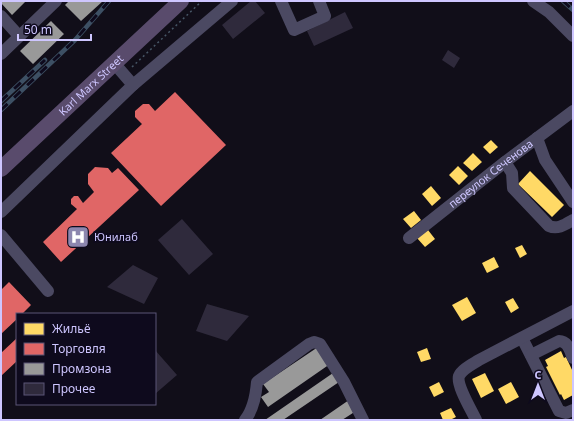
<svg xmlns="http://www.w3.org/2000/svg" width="574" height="421" font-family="'Noto Sans',sans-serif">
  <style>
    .homes { fill: #ffd966 }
    .shops { fill: #e06666 }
    .industry { fill: #999 }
    .building { fill: #2f2a3c }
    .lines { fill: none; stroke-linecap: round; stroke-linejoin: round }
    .path { stroke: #475666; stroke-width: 1.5; stroke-dasharray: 2 3; stroke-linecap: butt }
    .minor { stroke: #4b4962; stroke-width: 12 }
    .major { stroke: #594b6c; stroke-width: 16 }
    .rail-casing { stroke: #3d5064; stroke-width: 4.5 }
    .rail { stroke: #0e0a1d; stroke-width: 3; stroke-dasharray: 9; stroke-linecap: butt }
    .labels { text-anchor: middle; stroke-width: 4; stroke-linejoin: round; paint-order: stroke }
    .street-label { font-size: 11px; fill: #cec6ff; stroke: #0e0a1d }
    .poi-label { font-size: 11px; fill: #cec6ff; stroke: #0e0a1d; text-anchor: start }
  </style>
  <rect width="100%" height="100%" fill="#110e19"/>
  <path class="homes" d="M491,140L498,147L490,154L483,147Z
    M473,153L482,162L472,171L463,163Z
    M458,166L468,176L459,185L449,175Z
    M530,171L564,205L552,217L518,184Z
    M431,186L441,198L432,206L422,194Z
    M414,211L421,220L411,228L403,219Z
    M428,230L435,239L425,247L417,238Z
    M522,245L527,254L520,258L515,248Z
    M494,257L499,267L487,273L482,263Z
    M467,297L476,313L462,321L452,305Z
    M513,298L519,308L511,313L505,302Z
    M427,348L431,359L421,362L417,352Z
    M561,351L564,358L566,357L573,372V395L564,400L561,394L560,395L546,367L548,366L545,360Z
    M485,373L494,391L481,398L472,379Z
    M439,382L444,392L434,397L429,387Z
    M511,382L519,397L506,404L498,389Z
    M451,408L456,417L450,420H443L440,413Z"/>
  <path class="shops" d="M175,92L226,145L161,206L111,153L142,124L135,117V111L143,104H149L155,111Z
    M95,167L108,168L112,173L118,168L139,190L61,262L43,242L77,209L71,204V199L74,196H78L83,203L94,192L88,184V174Z
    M9,282L31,305L22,314H17V319L1,334V290Z
    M17,338V361L1,376V353Z"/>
  <path class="industry" d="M3,1H26L12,15L1,3Z
    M69,1H103L81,21L65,5Z
    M51,21L64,34L33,64L20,51Z
    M318,347L330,364L268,407L261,397L269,392L263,384Z
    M333,373L339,382L283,420H265Z
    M349,400L356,411L342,420H320Z"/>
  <path class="building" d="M251,1H255L265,13L233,39L222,25Z
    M345,12L353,28L314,46L307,31Z
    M448,50L460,58L454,68L442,60Z
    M182,219L213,254L189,275L158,240Z
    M133,265L158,278L144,304L107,287Z
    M207,304L249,316L227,341L196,331Z
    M155,350L177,375L155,394Z"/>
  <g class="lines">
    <path class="path" d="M132,67L202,1"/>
    <g class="minor">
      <path d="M281,1L294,30L325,16L319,1"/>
      <path d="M533,1L549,12L573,36"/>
      <path d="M1,16L19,36"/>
      <path d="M1,54L56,1"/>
      <path d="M114,63L133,85"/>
      <path d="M537,138L545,160L573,202"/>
      <path d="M505,162L512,173L513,188L549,226C558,230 566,224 573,220"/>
      <path d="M1,212L133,85L232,1"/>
      <path d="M1,235L48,291"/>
      <path id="s1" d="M409,238L505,162L573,111"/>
      <path d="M522,338L559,411L566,413L573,410"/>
      <path d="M531,355L559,341C568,341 570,351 573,358"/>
      <path d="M245,420C253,410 256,394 257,382L309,344L314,342L320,344L344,382L363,420"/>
      <path d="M476,420C472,411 456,385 459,376C462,369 473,364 479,360L573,311"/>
    </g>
    <path class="major" id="s2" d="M1,169L181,1"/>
    <g class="rail-casing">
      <path id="rail" d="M563,1L573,10
        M1,101L45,60
        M1,110L75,40L109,1"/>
    </g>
    <use href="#rail" class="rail"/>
  </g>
  <defs>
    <g id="hospital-square" transform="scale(1.15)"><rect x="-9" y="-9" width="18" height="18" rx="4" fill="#8c86ae" stroke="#0e0a1d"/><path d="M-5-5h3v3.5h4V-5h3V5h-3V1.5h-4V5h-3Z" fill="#fff"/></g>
  </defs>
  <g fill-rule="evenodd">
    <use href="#hospital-square" x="78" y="237"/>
  </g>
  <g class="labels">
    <g class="street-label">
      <text dy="4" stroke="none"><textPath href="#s2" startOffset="123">Karl Marx Street</textPath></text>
      <text dy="4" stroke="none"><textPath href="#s1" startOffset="104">переулок Сеченова</textPath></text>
    </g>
    <g class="poi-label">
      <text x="94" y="241">Юнилаб</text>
    </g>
  </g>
  <rect width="574" height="421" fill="none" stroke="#cec6ff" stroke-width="4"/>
  <rect x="16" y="313" width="140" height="92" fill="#0e0a1d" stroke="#5b5577"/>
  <rect x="24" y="323" width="20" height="12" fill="#ffd966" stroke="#5b5577"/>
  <text x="52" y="333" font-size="12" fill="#cec6ff">Жильё</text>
  <rect x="24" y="343" width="20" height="12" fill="#e06666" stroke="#5b5577"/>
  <text x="52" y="353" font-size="12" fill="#cec6ff">Торговля</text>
  <rect x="24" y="363" width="20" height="12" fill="#999999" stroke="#5b5577"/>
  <text x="52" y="373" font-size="12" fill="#cec6ff">Промзона</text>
  <rect x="24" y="383" width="20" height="12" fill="#2f2a3c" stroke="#5b5577"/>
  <text x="52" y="393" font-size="12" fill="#cec6ff">Прочее</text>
  <g transform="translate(538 385)" stroke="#0e0a1d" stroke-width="3" paint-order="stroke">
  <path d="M0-3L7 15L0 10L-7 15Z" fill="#cec6ff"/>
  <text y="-6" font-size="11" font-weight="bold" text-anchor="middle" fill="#cec6ff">С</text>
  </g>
  <path d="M18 34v6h73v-6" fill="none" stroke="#cec6ff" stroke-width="2"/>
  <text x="24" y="34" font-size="12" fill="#cec6ff" stroke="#0e0a1d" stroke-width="3" paint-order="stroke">50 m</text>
</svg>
